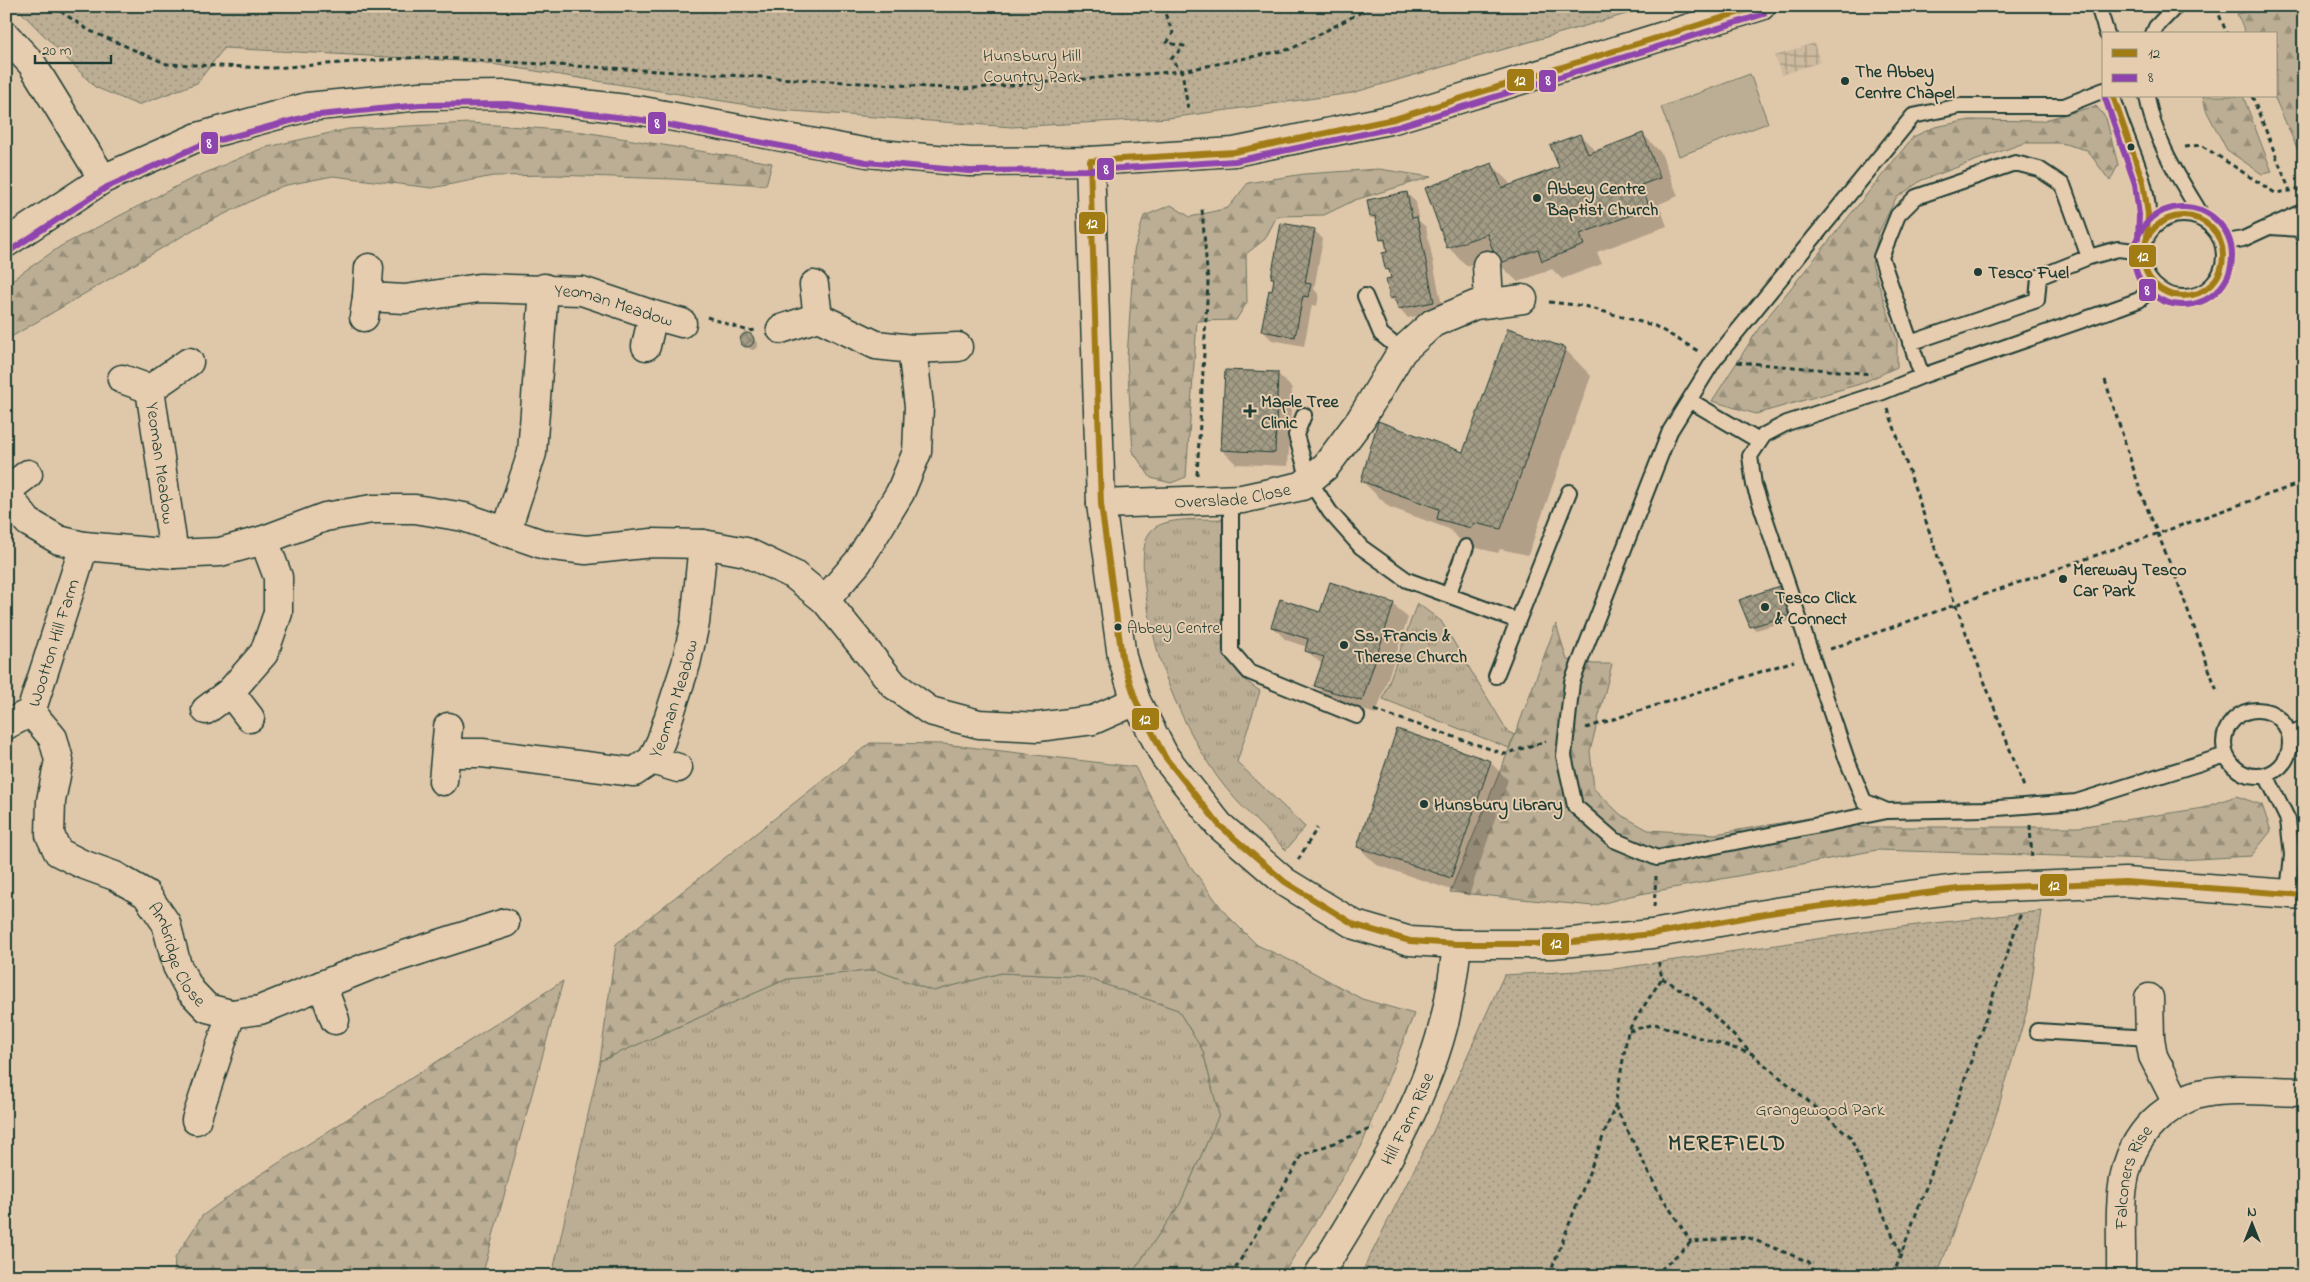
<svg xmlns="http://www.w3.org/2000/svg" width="2310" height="1282" font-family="'Indie Flower',sans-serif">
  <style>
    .industrial { fill: url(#industrial-grid) }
    .grass { fill: url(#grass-tufts); stroke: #6e7664 }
    .forest { fill: url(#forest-firs); stroke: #6e7664 }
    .park { fill: url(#park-dots); stroke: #6e7664 }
    .pitch { fill: #bcae94; stroke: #6e7664 }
    .shadow { fill: #0003 }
    .building { fill: url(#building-cross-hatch); stroke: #1f3d34 }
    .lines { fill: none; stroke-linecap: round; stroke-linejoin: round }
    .lane-casing { stroke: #1f3d34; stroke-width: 18 }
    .street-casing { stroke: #1f3d34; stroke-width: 31 }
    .secondary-casing { stroke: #1f3d34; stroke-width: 31 }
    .path { stroke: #1f3d34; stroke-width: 3; stroke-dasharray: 5 4; stroke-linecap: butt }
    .lane { stroke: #e7cdaf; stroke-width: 14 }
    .street { stroke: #e7cdaf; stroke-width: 28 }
    .secondary { stroke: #e7cdaf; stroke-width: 28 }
    .bus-1-casing { stroke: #e7cdaf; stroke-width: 10 }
    .bus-2-casing { stroke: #e7cdaf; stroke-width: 10 }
    .bus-1 { stroke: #a17c15; stroke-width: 6 }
    .bus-2 { stroke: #8e44ad; stroke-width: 6 }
    .poi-dot { fill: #1f3d34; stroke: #e7cdaf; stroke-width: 2 }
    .labels { text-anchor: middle; stroke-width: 4; stroke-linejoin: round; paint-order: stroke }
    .bus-label { font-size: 17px; fill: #1f3d34; stroke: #e7cdaf; text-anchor: start }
    .park-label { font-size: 18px; fill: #274339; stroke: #e7cdaf }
    .poi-label { font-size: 18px; font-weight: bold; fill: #1f3d34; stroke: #e7cdaf; text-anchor: start }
    .street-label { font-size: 18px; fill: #1f3d34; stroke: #e7cdaf }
    .district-label { font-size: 22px; font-weight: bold; letter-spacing: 1px; fill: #1f3d34; stroke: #e7cdaf }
    .line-badge { stroke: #e7cdaf; stroke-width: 2 }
    .badge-label { font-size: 14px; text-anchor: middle; font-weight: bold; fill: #fff }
  </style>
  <defs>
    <pattern id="industrial-grid" width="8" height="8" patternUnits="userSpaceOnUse" patternTransform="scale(1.25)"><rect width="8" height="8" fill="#cdba9f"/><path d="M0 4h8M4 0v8" fill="none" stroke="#a69882"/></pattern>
    <pattern id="grass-tufts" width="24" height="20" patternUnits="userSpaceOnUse" patternTransform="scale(1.25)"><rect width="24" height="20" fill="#bcae94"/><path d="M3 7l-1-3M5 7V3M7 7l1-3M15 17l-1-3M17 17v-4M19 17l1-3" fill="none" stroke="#988f7a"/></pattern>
    <pattern id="forest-firs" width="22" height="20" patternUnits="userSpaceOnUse" patternTransform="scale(1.25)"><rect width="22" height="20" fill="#bcae94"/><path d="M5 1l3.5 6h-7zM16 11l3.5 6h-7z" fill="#988f7a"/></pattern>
    <pattern id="park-dots" width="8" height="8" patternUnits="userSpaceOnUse" patternTransform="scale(1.25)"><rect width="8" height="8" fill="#bcae94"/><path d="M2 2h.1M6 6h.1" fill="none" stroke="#988f7a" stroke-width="1.8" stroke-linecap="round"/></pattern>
    <pattern id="building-cross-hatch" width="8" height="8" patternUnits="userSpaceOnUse" patternTransform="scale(1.25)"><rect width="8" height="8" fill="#a39c85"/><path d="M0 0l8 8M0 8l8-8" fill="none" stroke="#84806e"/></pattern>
  </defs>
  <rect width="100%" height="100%" fill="#dfc7aa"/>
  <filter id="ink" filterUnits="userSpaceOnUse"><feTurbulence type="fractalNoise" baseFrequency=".02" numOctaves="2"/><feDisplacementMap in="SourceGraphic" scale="10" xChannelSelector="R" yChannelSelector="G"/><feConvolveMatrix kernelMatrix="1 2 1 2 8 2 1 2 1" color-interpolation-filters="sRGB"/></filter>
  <g filter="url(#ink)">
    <path class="industrial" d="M1814,43L1820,62L1781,75L1775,56Z"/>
    <path class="grass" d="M1224,519C1224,555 1219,635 1233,665C1239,677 1250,684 1260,691L1237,762L1305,827L1286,850C1261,825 1229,797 1210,766C1190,734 1171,696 1160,660C1153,635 1132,550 1151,531C1164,516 1204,520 1224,519Z
      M1417,603L1441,621L1508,732L1515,735L1509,748L1383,699Z
      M876,970L933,991L1001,973L1084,977L1178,1010L1203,1051L1219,1115L1180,1204L1130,1276H552L600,1061L787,979Z"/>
    <path class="forest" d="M2271,6H2304V164L2274,96H2276V34H2246L2237,14Z
      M2203,96H2243L2272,172L2262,174L2227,150L2206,110Z
      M2096,106L2106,118L2118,165L2110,181L2087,150L2061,143H2024L1922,180L1896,198L1879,232L1872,264L1897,340V367L1860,384L1756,414L1712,401L1761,325L1913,137L1935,127L1970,120L2041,121Z
      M470,123L584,132L772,163L766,185L673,179L554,175L493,176L432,188L333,176L282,186L196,228L6,340V284L61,246L189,180L263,148L348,129Z
      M1379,169L1431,177L1355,200L1324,215L1277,216L1265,239L1246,254L1247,302L1236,320L1197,321L1186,477L1171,483L1151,478L1133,452L1127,358L1134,251L1144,216L1171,205L1190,217L1228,208L1248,183L1304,174Z
      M1556,624L1567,660L1594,664H1612L1590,751L1594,789L1621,815L1648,830L1715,834L1828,815L1861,827H2079L2203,808L2236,796L2262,805L2271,831L2251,856L2179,860L1877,850L1630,896L1593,906L1450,892L1515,735Z
      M870,743L944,744L1135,767L1180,852L1225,913L1257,945L1298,964L1362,999L1414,1014L1361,1147L1282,1276H1130L1180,1204L1219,1115L1203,1051L1178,1010L1084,977L1001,973L933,991L876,970L787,979L600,1061L616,944Z
      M563,981L482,1276H174L175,1258L202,1216L249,1182Z"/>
    <path class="park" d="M15,6H1654L1352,93L1169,118L1012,127L779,110L479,62L224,48L197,83L138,105L95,87Z
      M2042,911L2028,1007L1996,1115L1937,1276H1360L1431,1136L1504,975L1614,969L1891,928Z"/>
    <path class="pitch" d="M1750,74L1768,123L1679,156L1661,107Z"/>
    <path class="shadow" d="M1643,134L1661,153L1678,196L1659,204L1667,226L1597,252L1602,264L1562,279L1552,269L1518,282L1499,264L1496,255L1467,266L1448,247L1492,164L1512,186L1560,168L1580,135L1597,152Z
      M1406,193L1416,202L1419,221L1426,227L1443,311L1408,318L1391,298L1393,279L1391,273L1386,268L1389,252L1387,245L1381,239L1378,223L1371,216Z
      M1314,230L1323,239L1314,289L1319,295L1317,306L1312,305L1304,346L1272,340L1263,331L1273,293L1275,280L1273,277Z
      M750,335L757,343L758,347L753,350L750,349L742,340L743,336Z
      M1565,349L1591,376L1528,555L1500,549L1498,553L1465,545L1449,529L1389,507L1362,481L1463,453Z
      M1278,374L1292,388L1288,466L1236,464L1222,450Z
      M1331,584L1394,605L1408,618L1376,714L1330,700L1316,686L1323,665L1306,650L1307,647L1286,640L1273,627L1321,614Z
      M1786,591L1795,619L1756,630L1751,626Z
      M1490,762L1508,780L1469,896L1377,865L1358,847Z"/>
    <path class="building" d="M1643,133L1660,178L1641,185L1650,208L1580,234L1584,245L1542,261L1538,249L1498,264L1487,234L1447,248L1425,188L1492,163L1502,188L1559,167L1550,145L1580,134L1588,154Z
      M1407,192L1412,218L1417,217L1434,302L1398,309L1395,297L1390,299L1386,279L1391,278L1389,270L1385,269L1382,253L1387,252L1385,239L1380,240L1375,216L1370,217L1367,200Z
      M1281,223L1315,229L1305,283L1311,284L1308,297L1303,296L1295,337L1261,331L1269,290L1272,291L1274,278H1271Z
      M1508,328L1566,348L1501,529L1474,523L1471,528L1437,519L1439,509L1361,481L1378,421L1463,452Z
      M740 340a7 7 0 1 1 14 0a7 7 0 1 1-14 0Z
      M1225,370L1278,372L1275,453L1221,450Z
      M1330,582L1394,603L1362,701L1314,686L1324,657L1305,651L1308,639L1271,627L1280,599L1320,612Z
      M1782,585L1791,615L1750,627L1739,600Z
      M1397,729L1491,761L1451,878L1357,847Z"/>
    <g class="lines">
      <g class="lane-casing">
        <path id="lane" d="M2098,6L2107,34
          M2153,34L2156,27L2176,6
          M2113,96C2122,135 2146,171 2148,211C2149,219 2147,229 2147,238
          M2147,96C2154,142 2182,182 2205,221
          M2142 256a41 41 0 1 1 82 0a41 41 0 1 1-82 0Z
          M2271,227L2300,229L2304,238
          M2222,243L2243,239L2304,211
          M2155,286L2139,300L2120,307L1922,376L1883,392L1787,423L1764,435L1750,456L1754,485L1847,760L1864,801L1887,811L1985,809L2076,802L2226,755
          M1365,296L1381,334L1402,351
          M1910,343L2037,300L2039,277L2089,257
          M1922,376L1881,257L1898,215L1916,197L2015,163L2039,169L2063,185L2089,257L2118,249L2143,252
          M1689,400L1759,441
          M1304,415L1296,435L1309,480L1330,512L1361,547L1407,580L1518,621
          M1231,499V651L1249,672L1357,716
          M1448,595L1466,547
          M1496,676L1569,492
          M2224 743a33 33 0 1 1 66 0a33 33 0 1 1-66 0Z
          M2290,734L2304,728
          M2266,775L2288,820L2292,855L2288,892
          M1887,811L1657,858L1614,840L1575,806L1564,756L1572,682L1670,431L1714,360L1913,116L1960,106H2064L2104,90
          M2037,1031L2150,1038"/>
      </g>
      <g class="street-casing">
        <g id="street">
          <path d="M1487,265L1489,303"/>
          <path d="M814,285L818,317"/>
          <path d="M367,297L369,268"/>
          <path id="s1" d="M364,317L367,297L405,299L479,288L582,291L653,315L682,323"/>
          <path d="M781,329L818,317L876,345L912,349L958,347"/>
          <path d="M646,346L653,315"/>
          <path d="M122,379L150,389"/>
          <path d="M6,491L28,474"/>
          <path d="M6,493L28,522L59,540L84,546L174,554L220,552L264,540L325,517L372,509H415L464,517L545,545L586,550L652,543L703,544L746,552L794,575L825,600L894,685L930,711L979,724L1038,727L1093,720L1136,701"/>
          <path id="s2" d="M1101,504L1242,499L1302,486L1326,466L1361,419L1402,351L1433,323L1475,305L1523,299"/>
          <path d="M506,532L532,453L544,288"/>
          <path d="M174,554L150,389L189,362"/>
          <path d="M825,600L858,562L900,493L917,452L919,406L912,349"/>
          <path d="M230,692L250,718"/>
          <path d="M206,710L230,692L264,653L278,613V577L264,540"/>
          <path id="s3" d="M31,712L53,738L59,760L51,801L50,835L58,852L82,864L115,876L146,894L166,923L177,966L190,990L207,1008L231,1014L260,1010L367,967L505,923"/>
          <path id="s4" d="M6,725L31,712L84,546"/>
          <path id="s5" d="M446,753H482L634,772L652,760L661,741L686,664L695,623L703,544"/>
          <path d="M652,760L678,768"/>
          <path d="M443,781L448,727"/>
          <path d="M322,985L335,1020"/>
          <path d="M2149,998L2150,1038L2153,1056L2177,1103"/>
          <path d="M196,1120L231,1014"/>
          <path id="s6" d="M2121,1269C2122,1213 2112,1156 2160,1116C2173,1106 2187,1096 2204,1093C2234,1087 2273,1092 2304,1092"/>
        </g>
      </g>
      <g class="secondary-casing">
        <g id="secondary">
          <path d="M6,36L32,64L103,179"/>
          <path d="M1090,161L1101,504L1122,657L1136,701L1165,757L1219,825L1285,882L1355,925L1410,941L1457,944H1552L1652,934L1776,912L1958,889L2125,882L2304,895"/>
          <path d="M6,243L103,179L198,137L307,107L420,96L507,95L643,111L868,153L970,162L1090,161L1234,152L1394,119L1761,6"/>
          <path id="s7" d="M1318,1276C1365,1199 1420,1115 1443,1027C1450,1000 1454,972 1457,944"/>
        </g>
      </g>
      <path class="path" d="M53,6L88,30L167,64L273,68L422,57L964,89L1182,71L1291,49L1373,6
        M1162,6L1173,33L1167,43L1184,46L1171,59L1182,71L1188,109
        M2216,7L2227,34
        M2252,96L2290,191L2304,189
        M2185,147L2201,145L2275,193L2290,191
        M1549,302L1584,306L1655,326L1698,351
        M707,317L748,331L756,330
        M1737,362L1872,374
        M2105,380L2142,496L2177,580L2217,691
        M1888,409L1941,566L2024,787
        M1197,475L1208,283L1202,209
        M1830,649L2304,482
        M1374,710L1505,754L1546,741
        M1586,728L1794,661
        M2030,825L2032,861
        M1298,860L1317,828
        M1654,907L1656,876
        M1662,978L1699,1001L1753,1055L1850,1136L1901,1255
        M1629,1031L1655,1024L1753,1054
        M1615,1106L1657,1189L1691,1242
        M1231,1276L1302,1155L1373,1128
        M1549,1276L1615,1106L1628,1031L1662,978L1658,960
        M1654,1276L1691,1242L1747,1237L1809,1262L1816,1276
        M1893,1276L1952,1117L2021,913"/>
      <use href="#lane" class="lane"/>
      <use href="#street" class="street"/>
      <use href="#secondary" class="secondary"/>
      <g class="bus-1-casing">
        <path id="bus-1" d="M1760,6L1394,119L1234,152L1090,161L1101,504L1122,657L1136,701L1165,757L1219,825L1285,882L1355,925L1410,941L1457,944H1552L1652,934L1776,912L1958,889L2125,882L2304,895
          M2113,96L2143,182L2148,214L2147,238
          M2143 256a40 40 0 1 1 80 0a40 40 0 1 1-80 0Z"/>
      </g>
      <g class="bus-2-casing">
        <path id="bus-2" d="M2105,98L2135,184L2139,215L2138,238
          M2134 256a49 49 0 1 1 98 0a49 49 0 1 1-98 0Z
          M11,250L107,187L201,145L309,116L420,105L507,104L642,120L866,162L969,171L1091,170L1235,161L1397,127L1764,14"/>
      </g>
      <use href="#bus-1" class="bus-1"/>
      <use href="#bus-2" class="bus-2"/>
    </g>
  </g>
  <g class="poi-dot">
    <circle cx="1845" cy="81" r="5"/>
    <circle cx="2131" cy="147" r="4.5"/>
    <circle cx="1537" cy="198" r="5"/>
    <circle cx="1978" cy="272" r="5"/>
    <path d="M1247.5 403.5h5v5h5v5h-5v5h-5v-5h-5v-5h5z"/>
    <circle cx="2063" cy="579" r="5"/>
    <circle cx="1765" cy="607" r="5"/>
    <circle cx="1118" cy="627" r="4.5"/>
    <circle cx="1344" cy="645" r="5"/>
    <circle cx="1424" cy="804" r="5"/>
  </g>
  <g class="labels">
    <g class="bus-label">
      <text x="1127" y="633">Abbey Centre</text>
    </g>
    <g class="park-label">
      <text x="1032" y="61">Hunsbury Hill<tspan x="1032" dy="21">Country Park</tspan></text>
      <text x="1820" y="1115">Grangewood Park</text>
    </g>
    <g class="poi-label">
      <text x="1855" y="77">The Abbey<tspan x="1855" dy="21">Centre Chapel</tspan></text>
      <text x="1547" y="194">Abbey Centre<tspan x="1547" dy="21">Baptist Church</tspan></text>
      <text x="1988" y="278">Tesco Fuel</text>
      <text x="1261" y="407">Maple Tree<tspan x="1261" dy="21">Clinic</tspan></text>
      <text x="2073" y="575">Mereway Tesco<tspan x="2073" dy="21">Car Park</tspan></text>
      <text x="1775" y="603">Tesco Click<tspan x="1775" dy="21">&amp; Connect</tspan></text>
      <text x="1354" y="641">Ss. Francis &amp;<tspan x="1354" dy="21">Therese Church</tspan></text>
      <text x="1434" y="810">Hunsbury Library</text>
    </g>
    <g class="street-label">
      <text dy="6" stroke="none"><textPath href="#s1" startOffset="270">Yeoman Meadow</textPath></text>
      <text transform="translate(161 463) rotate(82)" y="6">Yeoman Meadow</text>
      <text dy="6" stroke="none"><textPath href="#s2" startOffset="132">Overslade Close</textPath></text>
      <text dy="6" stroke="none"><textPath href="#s4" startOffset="101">Wootton Hill Farm</textPath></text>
      <text dy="6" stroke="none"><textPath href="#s5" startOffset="276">Yeoman Meadow</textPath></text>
      <text dy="6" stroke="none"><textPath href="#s3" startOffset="318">Ambridge Close</textPath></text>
      <text dy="6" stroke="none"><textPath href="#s7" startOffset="181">Hill Farm Rise</textPath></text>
      <text dy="6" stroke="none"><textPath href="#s6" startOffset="94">Falconers Rise</textPath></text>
    </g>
    <g class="district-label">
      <text x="1727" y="1150">MEREFIELD</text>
    </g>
  </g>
  <g class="line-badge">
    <rect x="1506" y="68" width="29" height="24" rx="5" fill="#a17c15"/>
    <rect x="1538" y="69" width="19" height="24" rx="5" fill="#8e44ad"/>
    <rect x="647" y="111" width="20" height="24" rx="5" fill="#8e44ad"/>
    <rect x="200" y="131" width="19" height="24" rx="5" fill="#8e44ad"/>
    <rect x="1096" y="157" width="19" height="24" rx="5" fill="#8e44ad"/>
    <rect x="1078" y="211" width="28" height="24" rx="5" fill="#a17c15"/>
    <rect x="2128" y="244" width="29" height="24" rx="5" fill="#a17c15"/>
    <rect x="2138" y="278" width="19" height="24" rx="5" fill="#8e44ad"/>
    <rect x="1131" y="707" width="29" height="24" rx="5" fill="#a17c15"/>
    <rect x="2039" y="873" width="29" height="24" rx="5" fill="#a17c15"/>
    <rect x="1541" y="932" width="29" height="24" rx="5" fill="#a17c15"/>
  </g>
  <g class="badge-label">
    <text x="1520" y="85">12</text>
    <text x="1548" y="85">8</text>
    <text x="657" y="128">8</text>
    <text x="209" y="148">8</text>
    <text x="1106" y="174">8</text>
    <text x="1092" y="228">12</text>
    <text x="2143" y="261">12</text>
    <text x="2147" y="295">8</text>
    <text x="1145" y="724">12</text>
    <text x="2054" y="890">12</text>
    <text x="1556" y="948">12</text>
  </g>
  <rect width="2310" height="1282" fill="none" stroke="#e7cdaf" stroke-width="25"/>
  <rect x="12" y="12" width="2285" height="1257" fill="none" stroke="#1f3d34" stroke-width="2" filter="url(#ink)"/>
  <rect x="2102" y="32" width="175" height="65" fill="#e7cdaf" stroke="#97937e"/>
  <rect x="2112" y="49" width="25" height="8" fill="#a17c15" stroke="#97937e"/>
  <text x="2148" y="58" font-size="15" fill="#1f3d34">12</text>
  <rect x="2112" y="74" width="25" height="8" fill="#8e44ad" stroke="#97937e"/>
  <text x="2148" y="82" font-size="15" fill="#1f3d34">8</text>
  <g transform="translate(2252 1224)" stroke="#e7cdaf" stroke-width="4" paint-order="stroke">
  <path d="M0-4L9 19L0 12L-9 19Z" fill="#1f3d34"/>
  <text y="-8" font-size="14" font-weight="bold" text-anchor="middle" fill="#1f3d34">N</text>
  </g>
  <path d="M35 55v8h76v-8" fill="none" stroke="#1f3d34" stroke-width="2.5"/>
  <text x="42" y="55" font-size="15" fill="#1f3d34" stroke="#e7cdaf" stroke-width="4" paint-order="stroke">20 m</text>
</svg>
